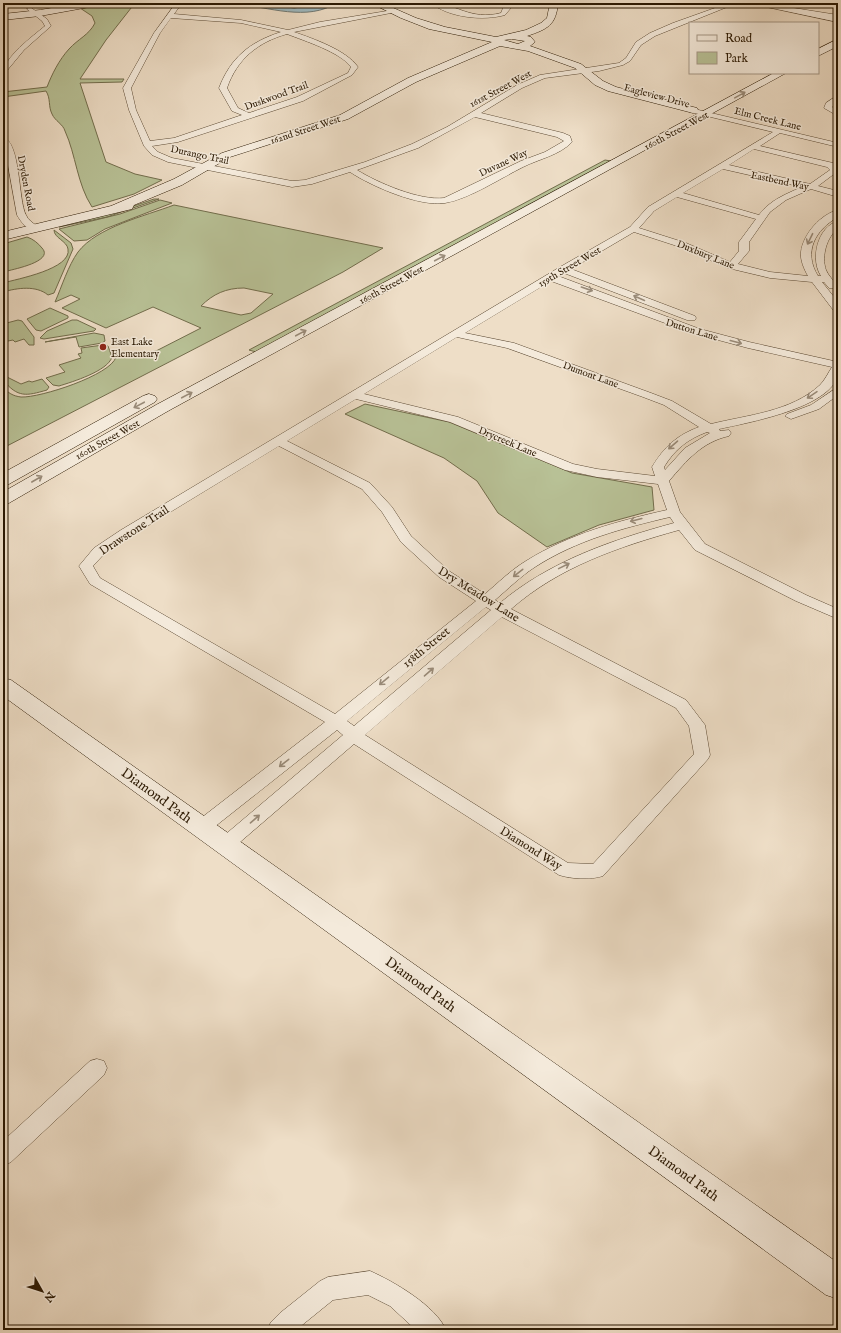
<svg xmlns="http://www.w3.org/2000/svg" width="841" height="1333" font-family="'IM FELL English',serif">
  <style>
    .green { fill: #b8c196; stroke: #726d4c; fill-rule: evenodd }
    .water { fill: #9eb9c0; stroke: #707974 }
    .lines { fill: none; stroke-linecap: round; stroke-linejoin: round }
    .shore { stroke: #646962; stroke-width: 1 }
    .street-casing { stroke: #5c4a34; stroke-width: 1 }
    .secondary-casing { stroke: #2b1903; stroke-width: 1 }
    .street { fill: #f4eadb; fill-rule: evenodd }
    .secondary { fill: #f4eadb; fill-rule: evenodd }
    .oneway { stroke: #9a8c7a }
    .poi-dot { fill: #8f2418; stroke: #f4eadb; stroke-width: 1.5 }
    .labels { text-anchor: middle; stroke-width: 3; stroke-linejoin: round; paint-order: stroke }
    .far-street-label { font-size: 10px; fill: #2b1903; stroke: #f4eadb }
    .far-poi-label { font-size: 10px; fill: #2b1903; stroke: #f4eadb; text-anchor: start }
    .street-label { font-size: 12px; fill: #2b1903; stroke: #f4eadb }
    .near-street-label { font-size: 14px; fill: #2b1903; stroke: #f4eadb }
  </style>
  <rect width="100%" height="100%" fill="#eedec7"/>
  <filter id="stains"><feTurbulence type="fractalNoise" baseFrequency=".005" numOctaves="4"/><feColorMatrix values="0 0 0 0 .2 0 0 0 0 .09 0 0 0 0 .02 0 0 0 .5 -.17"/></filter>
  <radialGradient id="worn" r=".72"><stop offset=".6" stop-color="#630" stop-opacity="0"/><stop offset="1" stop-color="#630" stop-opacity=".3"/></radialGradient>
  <path class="green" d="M105,3H135L106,40L80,79H124L122,82L80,83L106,162L135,174L162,180L134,194L92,207C77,184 76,155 65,131C63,124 55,121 52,114C48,106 51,99 46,91L3,97V92L47,87C52,74 59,60 69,49C78,39 89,35 95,23L92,16L80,8Z
    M605,160L611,161L256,352L249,350Z
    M154,199H159L107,217L59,227L122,210Z
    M160,200L172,203L105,229L87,240L74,241L59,229L120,214Z
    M174,205L383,248L343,272L3,448V387C8,393 13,396 21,397C40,398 111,375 116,357L156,351L201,328L153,307L106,328L62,308L80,299L71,295L55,302C62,286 68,266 78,252C97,227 145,216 174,205ZM244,288L273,294L251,313L241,315L201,306C213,294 226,288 244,288Z
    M54,230L71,243L73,249L54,293L48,295C36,285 17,288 3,292V283C17,279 72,269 68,249C67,241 54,238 54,230Z
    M27,237C33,239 38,243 42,248C55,262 10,270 3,272V244Z
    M50,308L68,316V318L41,331L36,330L27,319Z
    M18,320L22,321L34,337V345H29L24,339L15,342L13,340L3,342V324Z
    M72,320H77L96,329L94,331L44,339L40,338L47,331Z
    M94,333L104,335L105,341L102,343L79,347L76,337L45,342Z
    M103,345L108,346L112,357C108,371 72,382 59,386L53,385L46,378L65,372L59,365L81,358L78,354L82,353L81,348Z
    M3,375L21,384L29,381L32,382L42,379L49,387L47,390C26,396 18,398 3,380Z
    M365,404L449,422L572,473L652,487L654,510L599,525L547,547L498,513L477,481L444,458L345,414Z"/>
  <path class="water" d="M230,3H333L331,6C301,21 261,5 230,3Z"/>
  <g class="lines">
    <path class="shore" d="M261,3L294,8L328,3"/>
    <g class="street-casing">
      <path id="street" d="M176,3H182L174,14L241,20L288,30L320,22L393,10L396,12L294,32C314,39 346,50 358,67L352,75L303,101L178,142L152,146L158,152L172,158L292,181L305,180L365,162L412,144L447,127L517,85L540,75L619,63L626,58L636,42L650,33L673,23L729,3H737L655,36L641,45L630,61L623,65L599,71L545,78L522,88L481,113L563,133L570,136L572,142C560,155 539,159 523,167C501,178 469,199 445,203C419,207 371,186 350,172L312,184L292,187L168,162L152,155L144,146L129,110L123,88L154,33ZM171,18L241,23L281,32C250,42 231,57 219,88L232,111L242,115L174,138L150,141L136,110L131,88L160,33ZM287,34C305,41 340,52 351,67L348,73L297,97L249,113L238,108L227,88C237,59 258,42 287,34ZM475,117L557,137L564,141L545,152L521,161L444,198C420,201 378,183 357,170L418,148Z
        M431,3C456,3 470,21 501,13L505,3H511L510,9L505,15C484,21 449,18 431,3Z
        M748,3H762L838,15V22Z
        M30,7L47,19L51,26L24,50L5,73L3,74C3,58 33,36 45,26L42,21L28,10L27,9Z
        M835,97H838V102L832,107L838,111V116L824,108L826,103Z
        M690,108L838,143V147L780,133L760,146L833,163L838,171L818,186L838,191V197L811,189L786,200L770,212L749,242V251L738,264L770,272L808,276C804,269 800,260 801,252C803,234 821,214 838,210V217C815,230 803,252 818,276H821C810,260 817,227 838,221V228C827,237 821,256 826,270C828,275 834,281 837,286L835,288H829L824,282H822L838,302V312L834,311L812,282L770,278L728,268L680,247L634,232L571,269L695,316L696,318L695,320H687L564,273L558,276L700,329L749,342L838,362C838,366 839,370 838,374C832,408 746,423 719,429L720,431L729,430L731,433L729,436C702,442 687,460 669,481L680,512L705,544L806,595L838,609V619L796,601L695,550L679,530C618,547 559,567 511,609L686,700L705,725L710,755L708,759L603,876C591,880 571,879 559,875L354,744L232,849L226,851L220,849L217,844L220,839L343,735L337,730L208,832L202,834L196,832L193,827L196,822L325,722L90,584L79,566L94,548L121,530L560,267L630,227L648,207L773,132L690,112ZM754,149L827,167L830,170L810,184L729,165ZM723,169L802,187C786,194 770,200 759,215L683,193ZM677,197L756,219L739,242V251L730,262L686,243L639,228L654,211ZM551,281L692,333L748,348L832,367C828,373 825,380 820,385C791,412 747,415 711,424L672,401L651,393L514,343L465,333ZM457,337L507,348L643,397L664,405L699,427C677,435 664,447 652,467L655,476L597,469L573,464L458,417L364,394ZM356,399L450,422L565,470L597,477L658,484L667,510C618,521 569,534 526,561C511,570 498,583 485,594L449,571L411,536L392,507L370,483L287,441ZM707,432L710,433L685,448L665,470L664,467C675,449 688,439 707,432ZM279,446L362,489L382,512L401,542L439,577L476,601L335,714L100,578L93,566L104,554L131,536ZM670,517L674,523C612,540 550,561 500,603L495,600C508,589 521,576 535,567C577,540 623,528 670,517ZM486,607L491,610L354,726L347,721ZM502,617L676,708L689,726L694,754L593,864L568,863L365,735Z
        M3,137C21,142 18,200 26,215C28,220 33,223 37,226V230C28,232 21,222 17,215Z
        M838,387V395L819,409L791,419L785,416L787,414L811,405Z
        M97,1059L104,1061L107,1068L104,1075L11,1162L3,1166V1141L90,1061Z
        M370,1271C393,1281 436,1306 446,1330H416L390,1306L368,1295L333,1300L296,1330H267L271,1322L280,1313L320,1281L328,1277Z"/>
    </g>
    <g class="secondary-casing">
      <path id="secondary" d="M81,3H99L95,6L40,16L3,20V14L40,10Z
        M371,3H382L416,18L445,27L496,37L526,30L541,23L547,18L550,3H558C556,25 548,29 527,36L531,37L535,42L530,46L581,64L603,81L616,87L697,108L698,110L693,113L608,91L595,85L575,68L528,51L500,46L416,82L348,119L230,157L182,185L134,205L132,209L3,240V232L111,206L174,179L222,153L340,115L408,78L492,42L429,29L401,18ZM512,39L525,41L518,44L504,40Z
        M838,39V46L818,56V49Z
        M774,73H786L168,411L9,503L3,504V492L156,405Z
        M149,394L155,396L157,399L155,402L9,484L3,485V473L143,396Z
        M3,678L11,680L838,1263V1299L826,1295L3,696Z"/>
    </g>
    <use href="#street" class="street"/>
    <use href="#secondary" class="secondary"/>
  </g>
  <defs><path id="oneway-shaft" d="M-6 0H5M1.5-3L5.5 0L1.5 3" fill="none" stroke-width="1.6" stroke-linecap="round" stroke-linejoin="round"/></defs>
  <g class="oneway">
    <use href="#oneway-shaft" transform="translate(740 95) rotate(-29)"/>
    <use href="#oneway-shaft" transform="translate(810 239) rotate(116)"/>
    <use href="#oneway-shaft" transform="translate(440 258) rotate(-28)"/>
    <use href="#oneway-shaft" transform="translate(587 289) rotate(19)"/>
    <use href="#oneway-shaft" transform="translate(639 298) rotate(-156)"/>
    <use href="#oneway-shaft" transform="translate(301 333) rotate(-28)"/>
    <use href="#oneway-shaft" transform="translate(736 342) rotate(15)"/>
    <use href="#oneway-shaft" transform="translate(187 395) rotate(-28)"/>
    <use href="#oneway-shaft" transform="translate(812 395) rotate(146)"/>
    <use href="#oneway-shaft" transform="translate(139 405) rotate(152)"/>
    <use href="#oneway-shaft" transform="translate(673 445) rotate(139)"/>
    <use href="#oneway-shaft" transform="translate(37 479) rotate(-30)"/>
    <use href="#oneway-shaft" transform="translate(636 520) rotate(166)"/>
    <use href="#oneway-shaft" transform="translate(564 566) rotate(-26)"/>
    <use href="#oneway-shaft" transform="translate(518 573) rotate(142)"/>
    <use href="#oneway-shaft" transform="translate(429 672) rotate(-41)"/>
    <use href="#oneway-shaft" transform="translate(384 681) rotate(140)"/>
    <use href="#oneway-shaft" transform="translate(284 763) rotate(142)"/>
    <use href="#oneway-shaft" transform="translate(255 819) rotate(-41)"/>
  </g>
  <circle class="poi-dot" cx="103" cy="347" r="4"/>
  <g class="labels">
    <g class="far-street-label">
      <text transform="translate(500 88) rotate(-28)" y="4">161st Street West</text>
      <text transform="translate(276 95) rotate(-20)" y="4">Duskwood Trail</text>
      <text transform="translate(657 95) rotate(15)" y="4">Eagleview Drive</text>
      <text transform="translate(768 118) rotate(14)" y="4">Elm Creek Lane</text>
      <text transform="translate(305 129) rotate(-18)" y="4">162nd Street West</text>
      <text transform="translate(676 130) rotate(-28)" y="4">160th Street West</text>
      <text transform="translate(200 154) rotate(12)" y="4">Durango Trail</text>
      <text transform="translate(503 162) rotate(-25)" y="4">Duvane Way</text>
      <text transform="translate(780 180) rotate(12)" y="4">Eastbend Way</text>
      <text transform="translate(27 183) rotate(79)" y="4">Dryden Road</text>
      <text transform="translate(706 254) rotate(22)" y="4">Duxbury Lane</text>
      <text transform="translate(569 266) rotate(-30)" y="4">159th Street West</text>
      <text transform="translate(391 284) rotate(-28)" y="4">160th Street West</text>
      <text transform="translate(692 329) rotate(17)" y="4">Dutton Lane</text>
      <text transform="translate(591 374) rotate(20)" y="4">Dumont Lane</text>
      <text transform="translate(107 439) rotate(-29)" y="4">160th Street West</text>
      <text transform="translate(508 441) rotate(23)" y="4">Drycreek Lane</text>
    </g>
    <g class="far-poi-label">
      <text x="111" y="345">East Lake<tspan x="111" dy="12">Elementary</tspan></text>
    </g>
    <g class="street-label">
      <text transform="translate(134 530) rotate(-33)" y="4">Drawstone Trail</text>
      <text transform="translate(479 594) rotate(32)" y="4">Dry Meadow Lane</text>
      <text transform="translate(426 647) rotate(-39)" y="4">158th Street</text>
      <text transform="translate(531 848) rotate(32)" y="4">Diamond Way</text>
    </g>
    <g class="near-street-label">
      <text transform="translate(157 795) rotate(36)" y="5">Diamond Path</text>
      <text transform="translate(421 984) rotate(36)" y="5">Diamond Path</text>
      <text transform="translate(684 1173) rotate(36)" y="5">Diamond Path</text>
    </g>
  </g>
  <rect width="841" height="1333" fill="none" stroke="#eedec7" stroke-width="16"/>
  <rect x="4" y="4" width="833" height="1325" fill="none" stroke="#2b1903" stroke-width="2"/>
  <rect x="8" y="8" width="825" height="1317" fill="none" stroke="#2b1903"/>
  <rect x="689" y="22" width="130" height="52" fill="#f4eadb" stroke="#a49685"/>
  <rect x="697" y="35" width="20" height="6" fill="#f4eadb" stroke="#a49685"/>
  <text x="725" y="42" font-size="12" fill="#2b1903">Road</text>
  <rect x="697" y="52" width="20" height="12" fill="#b8c196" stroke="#a49685"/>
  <text x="725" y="62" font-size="12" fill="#2b1903">Park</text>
  <g transform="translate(42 1291) rotate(129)" stroke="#f4eadb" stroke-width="3" paint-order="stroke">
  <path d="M0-3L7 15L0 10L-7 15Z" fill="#2b1903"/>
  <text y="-6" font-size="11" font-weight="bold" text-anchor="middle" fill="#2b1903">N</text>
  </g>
  <rect width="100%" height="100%" filter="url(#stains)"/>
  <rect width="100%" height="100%" fill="url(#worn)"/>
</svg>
